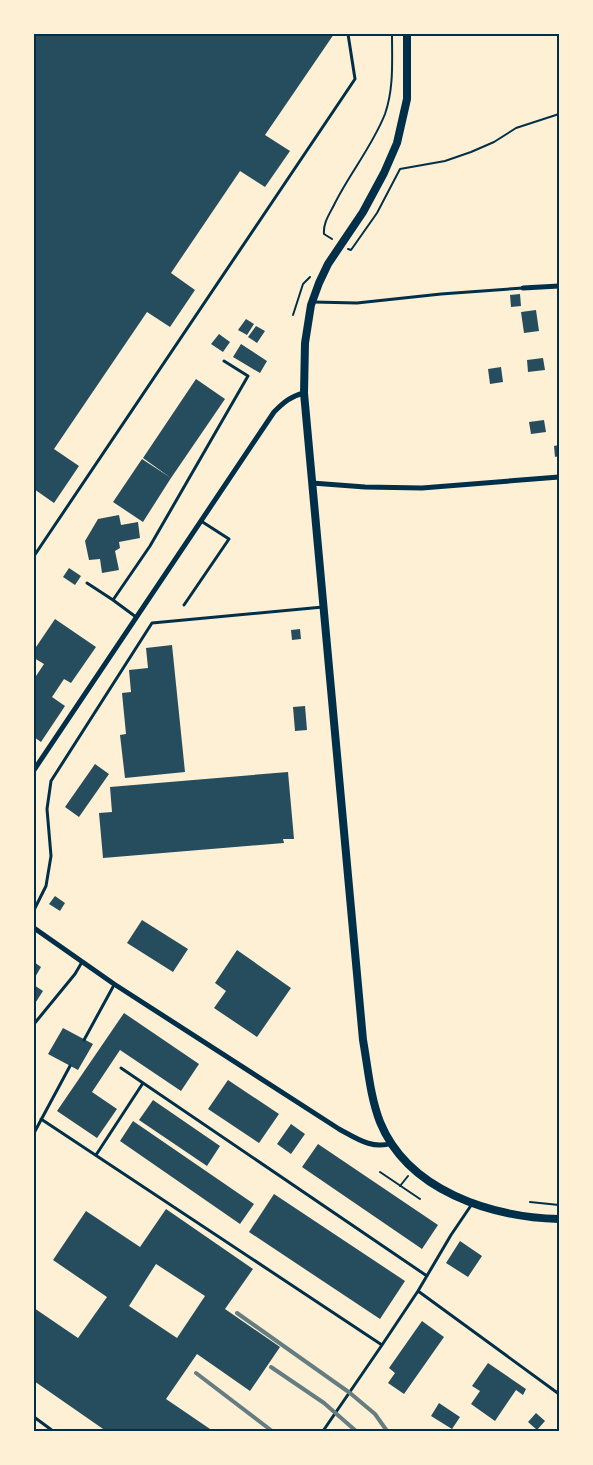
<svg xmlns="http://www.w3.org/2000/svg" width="593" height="1465" font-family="'Nunito Sans',sans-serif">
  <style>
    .building { fill: #264d5e; fill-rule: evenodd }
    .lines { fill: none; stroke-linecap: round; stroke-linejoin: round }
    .path { stroke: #003049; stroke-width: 2 }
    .service { stroke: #003049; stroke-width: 3 }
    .minor { stroke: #003049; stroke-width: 5 }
    .tertiary { stroke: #003049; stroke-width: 8 }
    .rail { stroke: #657d81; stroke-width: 4 }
    .neatline { fill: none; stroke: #003049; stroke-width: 2 }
  </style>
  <rect width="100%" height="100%" fill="#fdf0d5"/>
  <path class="building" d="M34,34H334L265,135L290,151L265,187L240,171L171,273L195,290L170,327L147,312L54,449L79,466L54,503L34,489Z
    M520,294L521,306L511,307L510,295Z
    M536,310L539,331L524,333L521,312Z
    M246,319L254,324L247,335L238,330Z
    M256,326L265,331L257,343L248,337Z
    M219,334L230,342L223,352L211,344Z
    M241,344L267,361L260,373L233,357Z
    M543,358L545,370L528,372L527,360Z
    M501,367L503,382L490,384L488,369Z
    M196,379L225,399L171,478L143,458Z
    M544,420L546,432L531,434L529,422Z
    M559,445V456L555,457L554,446Z
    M142,459L171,478L143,522L113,502Z
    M119,515L121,525L138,522L140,538L119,542L120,548L115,551L119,570L102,573L100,559L89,560L85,541L98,519Z
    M69,568L81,576L75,585L63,577Z
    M55,619L96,647L71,683L64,679L52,697L65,706L41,742L34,737V679L44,664L34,658V650Z
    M300,629L301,639L292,640L291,630Z
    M172,645L185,772L125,778L120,735L126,734L122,693L131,692L129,670L148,668L146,648Z
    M305,706L307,730L295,731L293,707Z
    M95,764L109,774L79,817L65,807Z
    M288,772L294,839H283L284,843L103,858L99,813L112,812L110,787Z
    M55,896L65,903L60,911L49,904Z
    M142,920L188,949L173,972L127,943Z
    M237,950L291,988L257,1037L214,1008L226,991L215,983Z
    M34,962L41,967L34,979Z
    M34,985L43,991L34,1005Z
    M124,1013L199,1064L181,1091L120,1050L92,1092L117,1109L97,1138L57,1111Z
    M63,1028L93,1044L78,1070L48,1054Z
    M228,1080L279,1114L259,1143L208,1109Z
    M153,1100L220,1146L207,1166L139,1120Z
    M133,1121L254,1204L240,1224L120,1141Z
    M291,1124L305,1134L291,1154L277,1144Z
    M318,1144L438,1225L422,1249L302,1167Z
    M274,1194L405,1281L380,1319L249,1232Z
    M166,1209L253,1269L225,1309L280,1347L250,1391L197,1354L166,1399L213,1431H106L34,1381V1308L78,1338L107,1297L53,1260L86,1211L140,1247ZM156,1264L205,1296L177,1338L129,1306Z
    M460,1241L482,1256L468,1277L446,1263Z
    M422,1321L444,1337L404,1394L388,1383L395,1373L389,1368Z
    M488,1363L526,1389L523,1395L516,1390L495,1421L471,1404L480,1391L472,1386Z
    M439,1403L460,1417L452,1429L431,1416Z
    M536,1413L545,1421L537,1430L528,1422Z"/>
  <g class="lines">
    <path class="path" d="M332,239L324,234C323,223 329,215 334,205C349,174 372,147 385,114C394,88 392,61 392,34
      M348,249L351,250L377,213L400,169L445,161L471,152L494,142L516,128L559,114
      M293,315L303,284L310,277
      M380,1172L420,1199
      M400,1186L408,1176
      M530,1202L559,1205"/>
    <path class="service" d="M313,302L357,303L441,294L523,288
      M34,556L355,79L348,34
      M87,583L113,600
      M184,605L229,539L201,521
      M136,617L113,600L150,546L248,376L224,361
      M34,910L46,886L51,856L47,809L51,781L152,623L323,607
      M34,1024L75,974L82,962
      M84,1040L114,985
      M121,1068L427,1276
      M41,1119L382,1345L418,1291L559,1394
      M34,1133L70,1066
      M96,1155L143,1083
      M418,1291L451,1235L472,1204
      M34,1417L53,1431
      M323,1431L382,1345"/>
    <path class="minor" d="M523,288L559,286
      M312,483L365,487L422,488L559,477
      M34,770L274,412C284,402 291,396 304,393
      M34,928L114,984L339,1129C356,1138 372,1150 392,1143"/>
    <path class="tertiary" d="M407,34V99L397,143L384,173L363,212L328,264L319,283L311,305L305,343L304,393L363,1040C368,1068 370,1096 380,1122C408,1191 491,1217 559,1219"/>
    <path class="rail" d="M237,1313L350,1393L375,1414L387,1431
      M271,1367L324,1403L356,1431
      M196,1373L272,1431"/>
  </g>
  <rect width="593" height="1465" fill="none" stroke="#fdf0d5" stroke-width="70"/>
  <rect x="35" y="35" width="523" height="1395" class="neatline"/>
</svg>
